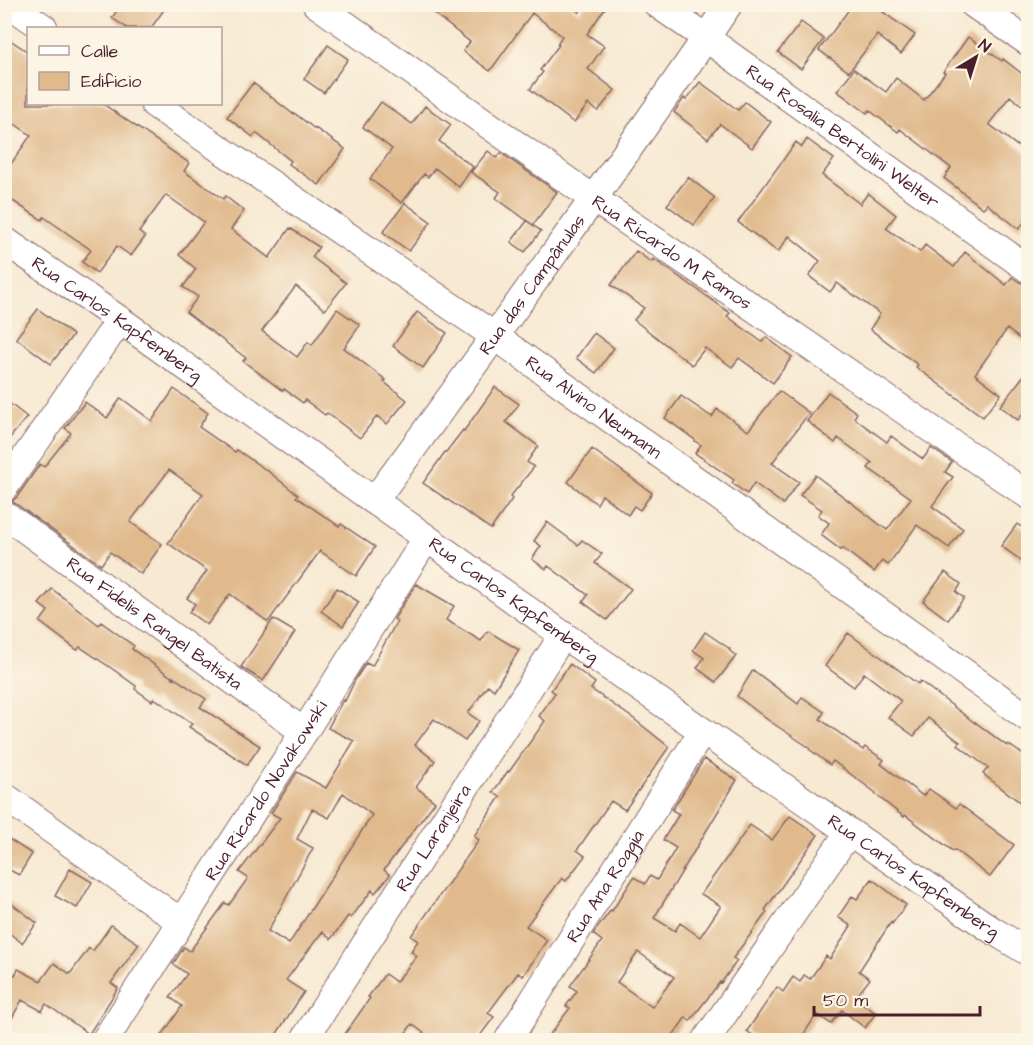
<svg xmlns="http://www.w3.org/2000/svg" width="1033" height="1045" font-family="'Architects Daughter',sans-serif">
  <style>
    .building { fill: #e0ba8d; fill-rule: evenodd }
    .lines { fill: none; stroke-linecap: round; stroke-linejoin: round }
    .minor-casing { stroke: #876665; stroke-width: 29 }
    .minor { stroke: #fff; stroke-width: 27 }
    .labels { text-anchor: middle; stroke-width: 4.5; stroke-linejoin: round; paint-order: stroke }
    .street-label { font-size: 18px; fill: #4a1f2b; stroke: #fcf5e5 }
  </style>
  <rect width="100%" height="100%" fill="#fcf5e5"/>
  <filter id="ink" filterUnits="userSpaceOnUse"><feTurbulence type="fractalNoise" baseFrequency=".0167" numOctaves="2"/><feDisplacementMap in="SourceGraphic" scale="12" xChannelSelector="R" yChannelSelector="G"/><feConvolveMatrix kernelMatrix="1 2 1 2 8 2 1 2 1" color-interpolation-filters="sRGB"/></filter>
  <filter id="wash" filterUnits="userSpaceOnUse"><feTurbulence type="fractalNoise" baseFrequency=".008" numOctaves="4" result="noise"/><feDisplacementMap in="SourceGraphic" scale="24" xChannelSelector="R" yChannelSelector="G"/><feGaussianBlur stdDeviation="1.35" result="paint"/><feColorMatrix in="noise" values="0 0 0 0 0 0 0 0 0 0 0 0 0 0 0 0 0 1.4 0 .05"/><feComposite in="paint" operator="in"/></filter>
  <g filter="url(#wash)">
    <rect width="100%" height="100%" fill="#f7e9d2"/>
    <g id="blocks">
      <path class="building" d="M121,4H168L151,28H127L112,18Z
        M422,4H568L579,13L585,4H608L587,34L604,46L588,69L615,90L598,111L588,104L574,123L530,89L543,72L540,70L559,45L557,44L562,36L532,13L490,71L463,51L470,42Z
        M853,4H889L883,12L915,35L901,54L877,35L849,72L819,50Z
        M801,22L824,39L801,69L778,52Z
        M4,36L28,52V104H103L189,163L184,171L223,199L225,196L244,211L231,229L269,258L290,228L319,247L312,257L346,283L325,310L296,286L262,331L297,357L308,342L312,345L337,309L360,325L344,348L386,380L384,382L407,400L387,424L377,416L360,438L327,413L325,415L305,400L303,403L284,389L283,391L243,361L246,358L186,312L198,297L183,287L196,269L179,255L204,222L166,195L139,232L145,237L131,256L117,246L97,273L82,262L91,250L44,217L42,220L8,198L12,193L4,188V174L31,135L4,117Z
        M968,37L1002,61L1003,59L1029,79V111L1010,96L989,124L1029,155V216L1019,229L987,204L983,208L944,178L951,168L900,129L898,132L869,110L867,113L837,91L854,69L886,92L896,78L924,100L945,73L943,72Z
        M328,45L348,59L324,93L304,79Z
        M700,82L738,110L745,102L771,122L752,148L720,124L708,139L674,112L684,98L686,100Z
        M253,83L293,114L294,113L315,129V128L345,149L319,185L289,164L291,161L256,133L253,137L227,117Z
        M381,102L412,124L425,106L451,125L439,141L473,167L459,187L435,168L428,177L424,174L402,203L370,179L392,149L363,127Z
        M807,139L834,159L822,175L860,204L868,193L896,215L886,228L920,252L925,245L954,267L965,252L1006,285L1012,277L1019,282L1029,285V346L1007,329L975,374L1001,394L983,417L916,367L918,365L870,329L880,314L837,283L830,292L809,276L820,261L789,236L778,252L738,222L796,142L802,147Z
        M488,151L497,158L501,153L557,192L533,225L496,198L500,192L471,172Z
        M688,177L715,198L694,225L667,205Z
        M405,203L431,222L409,251L383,232Z
        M527,221L541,231L525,252L511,242Z
        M636,251L651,262L653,259L694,287L730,313L727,316L762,342L766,337L792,357L773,383L739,358L732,367L705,348L692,365L634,320L644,308L611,285Z
        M38,309L73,335L51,364L16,338Z
        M417,312L447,333L423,368L393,346Z
        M594,333L614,348L596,373L576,358Z
        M1029,369V406L1018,420L1000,406Z
        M495,387L519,404L506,422L538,446L527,462L534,467L510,497L512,499L491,529L423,483L445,452H446L463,430L464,431Z
        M174,389L208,413L199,427L235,452L237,450L269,472L298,495L296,497L339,526L341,524L375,547L356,576L320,551L268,622L230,594L207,625L189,612L195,604L187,598L207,571L168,543L203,494L169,470L130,522L162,544L141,574L110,552L101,565L12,501L17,497L40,464L44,467L71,433L65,428L85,402L107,418L121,398L152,421Z
        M779,391L809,413L772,463L799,482L783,504L754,483L747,494L732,483L734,480L695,453L701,445L695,441V440L665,418L681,396L712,417L717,409L748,431Z
        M828,392L857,413L854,418L887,442L891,436L923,459L931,448L952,462L945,472L953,477L932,506L963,529L949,548L917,525L888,565L882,561L874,572L842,548L841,550L821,535L829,523L818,515L822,510L800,495L815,475L887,530L911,498L868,468L872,463L838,438L835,443L807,421Z
        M4,399L27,417L4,445Z
        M592,449L652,493L640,510L634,506L628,515L602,495L597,504L568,482Z
        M547,522L578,545L582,540L602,554L595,563L631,589L607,620L583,602L588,595L548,566L546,569L532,559L541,546L534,541Z
        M1017,524L1029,532V566L1001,546Z
        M945,572L961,584L956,592L964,598L948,620L923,601Z
        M416,584L454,606L446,620L481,641L488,631L519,650L494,690L488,685L468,713L479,721L465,741L434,719L415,745L435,761L416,787L435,802L384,870L390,875L375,893L372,890L351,918L348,916L331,939L322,932L286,980L304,992L272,1041H158L182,1006L170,997L187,974L173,964L184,947L190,951L225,903L229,905L248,878L239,872L280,818L271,813L297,772L326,788L354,741L328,728L343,700L345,701L355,680L366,663L372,666L397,621L394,619ZM343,793L372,815L289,944L268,931L313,848L297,839L312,809L329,818Z
        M337,588L359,602L343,626L321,611Z
        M52,589L99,625L101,622L134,646L132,649L173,678V677L206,699L200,707L260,746L247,765L189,727L192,724L154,698L152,701L135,689L136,686L114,670L80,647L77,650L40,622L48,611L39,604Z
        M273,619L295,632L263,681L241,667Z
        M705,632L730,649L729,650L736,656L716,682L697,668L704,658L693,650Z
        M848,633L918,684L920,681L975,723V722L1007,746L1008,744L1029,759V809L983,774L988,768L958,745L960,742L928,718L914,736L888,717L901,701L864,673L854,687L825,666Z
        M570,664L595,683L591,689L634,719L669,747L625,810L611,801L577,850L585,856L566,881L562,878L526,926L547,940L523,976L518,973L488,1013L494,1017L476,1041H434L412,1024L400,1041H340L370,998L368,997L385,974L396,982L417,956L411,951L418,941L411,936L479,840L474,836L500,797L493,792L508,771L509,772L545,721L539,716L555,693L551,690Z
        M753,670L798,704L802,697L824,712L820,719L863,750L865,747L884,760L881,764L923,796L929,789L956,808L959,804L1014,845L990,877L955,850L953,851L905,815L904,817L875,794L876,793L833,761L830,765L809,749L810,748L768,720L737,696Z
        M704,759L737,780L654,918L675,931L680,923L700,937L721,906L701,894L750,825L772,840L790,816L818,835L765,910L767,912L733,958L737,961L721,983L720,982L690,1021L686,1017L669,1041H545L570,1008L566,1006L577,991L570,986L602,941L593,934L611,910L612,911L634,877L645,884L650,876L657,880L676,848L663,840L679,814L672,810ZM638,952L674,977L652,1007L617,982Z
        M4,836L32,854L19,875L4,867Z
        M70,869L92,882L77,908L55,896Z
        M872,879L906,905L892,924L891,922L859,971L870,979L855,998L876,1013L865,1028L842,1010L831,1024L817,1014L799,1041H761L747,1031L777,987L783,992L793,977L800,982L804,975L810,979L826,956L830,959L851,926L838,917L852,896L857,899Z
        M4,898L37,923L22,943L4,929Z
        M111,925L139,944L111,983L118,988L89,1034L46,1004L42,1011L22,1000L4,1032V970L15,975L18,969L41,981L54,963L70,974L89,948L93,951Z"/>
    </g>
  </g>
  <g filter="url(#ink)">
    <use href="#blocks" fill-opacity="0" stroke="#876665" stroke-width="1.5"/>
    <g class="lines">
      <g class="minor-casing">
        <g id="minor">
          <path d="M9,4L44,28"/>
          <path id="s1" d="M316,4L594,199L1028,495"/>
          <path id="s2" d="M657,4L706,38L1028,269"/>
          <path d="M973,4L1028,42"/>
          <path id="s3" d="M154,104L496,337L1028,718"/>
          <path id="s4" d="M4,240L120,320L563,635L992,930L1028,952"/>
          <path d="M4,488L120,320"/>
          <path id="s5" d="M374,501C495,337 614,173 729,4"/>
          <path id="s6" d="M4,514L304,732"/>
          <path d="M4,796L181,922"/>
          <path id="s7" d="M105,1040L304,732L426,539"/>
          <path id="s8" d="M304,1040L563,635"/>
          <path id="s9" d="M508,1040L702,732"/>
          <path d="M706,1040L849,832"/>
        </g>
      </g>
      <use href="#minor" class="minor"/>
    </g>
  </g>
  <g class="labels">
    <g class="street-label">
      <text dy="6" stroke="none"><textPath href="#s2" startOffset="228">Rua Rosalia Bertolini Welter</textPath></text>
      <text dy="6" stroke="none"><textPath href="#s1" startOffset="434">Rua Ricardo M Ramos</textPath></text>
      <text dy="6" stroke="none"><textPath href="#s5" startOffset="268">Rua das Campânulas</textPath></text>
      <text dy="6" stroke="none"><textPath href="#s4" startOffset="138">Rua Carlos Kapfemberg</textPath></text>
      <text dy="6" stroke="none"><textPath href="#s3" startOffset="534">Rua Alvino Neumann</textPath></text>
      <text dy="6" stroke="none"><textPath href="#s4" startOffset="624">Rua Carlos Kapfemberg</textPath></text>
      <text dy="6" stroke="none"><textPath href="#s6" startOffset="186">Rua Fidelis Rangel Batista</textPath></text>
      <text dy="6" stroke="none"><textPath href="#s7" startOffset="297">Rua Ricardo Novakowski</textPath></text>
      <text dy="6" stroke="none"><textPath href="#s8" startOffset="240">Rua Laranjeira</textPath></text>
      <text dy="6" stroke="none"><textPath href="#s4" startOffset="1110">Rua Carlos Kapfemberg</textPath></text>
      <text dy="6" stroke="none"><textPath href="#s9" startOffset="182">Rua Ana Roggia</textPath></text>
    </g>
  </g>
  <rect width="1033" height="1045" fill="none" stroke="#fcf5e5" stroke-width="24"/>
  <rect x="27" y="27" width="195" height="78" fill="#fcf5e5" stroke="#b59f9b" stroke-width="1.5"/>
  <rect x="39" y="46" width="30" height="9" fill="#ffffff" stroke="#b59f9b" stroke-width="1.5"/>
  <text x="81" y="57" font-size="18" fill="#4a1f2b">Calle</text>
  <rect x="39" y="72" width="30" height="18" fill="#e0ba8d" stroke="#b59f9b" stroke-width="1.5"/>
  <text x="81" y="87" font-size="18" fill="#4a1f2b">Edificio</text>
  <g transform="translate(976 57) rotate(38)" stroke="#fcf5e5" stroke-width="4.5" paint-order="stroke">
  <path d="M0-4.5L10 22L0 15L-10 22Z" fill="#4a1f2b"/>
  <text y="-9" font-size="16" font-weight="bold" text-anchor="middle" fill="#4a1f2b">N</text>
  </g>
  <path d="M814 1006v9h166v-9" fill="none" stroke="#4a1f2b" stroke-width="3"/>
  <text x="823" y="1006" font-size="18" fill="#4a1f2b" stroke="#fcf5e5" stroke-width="4.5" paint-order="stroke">50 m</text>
</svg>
